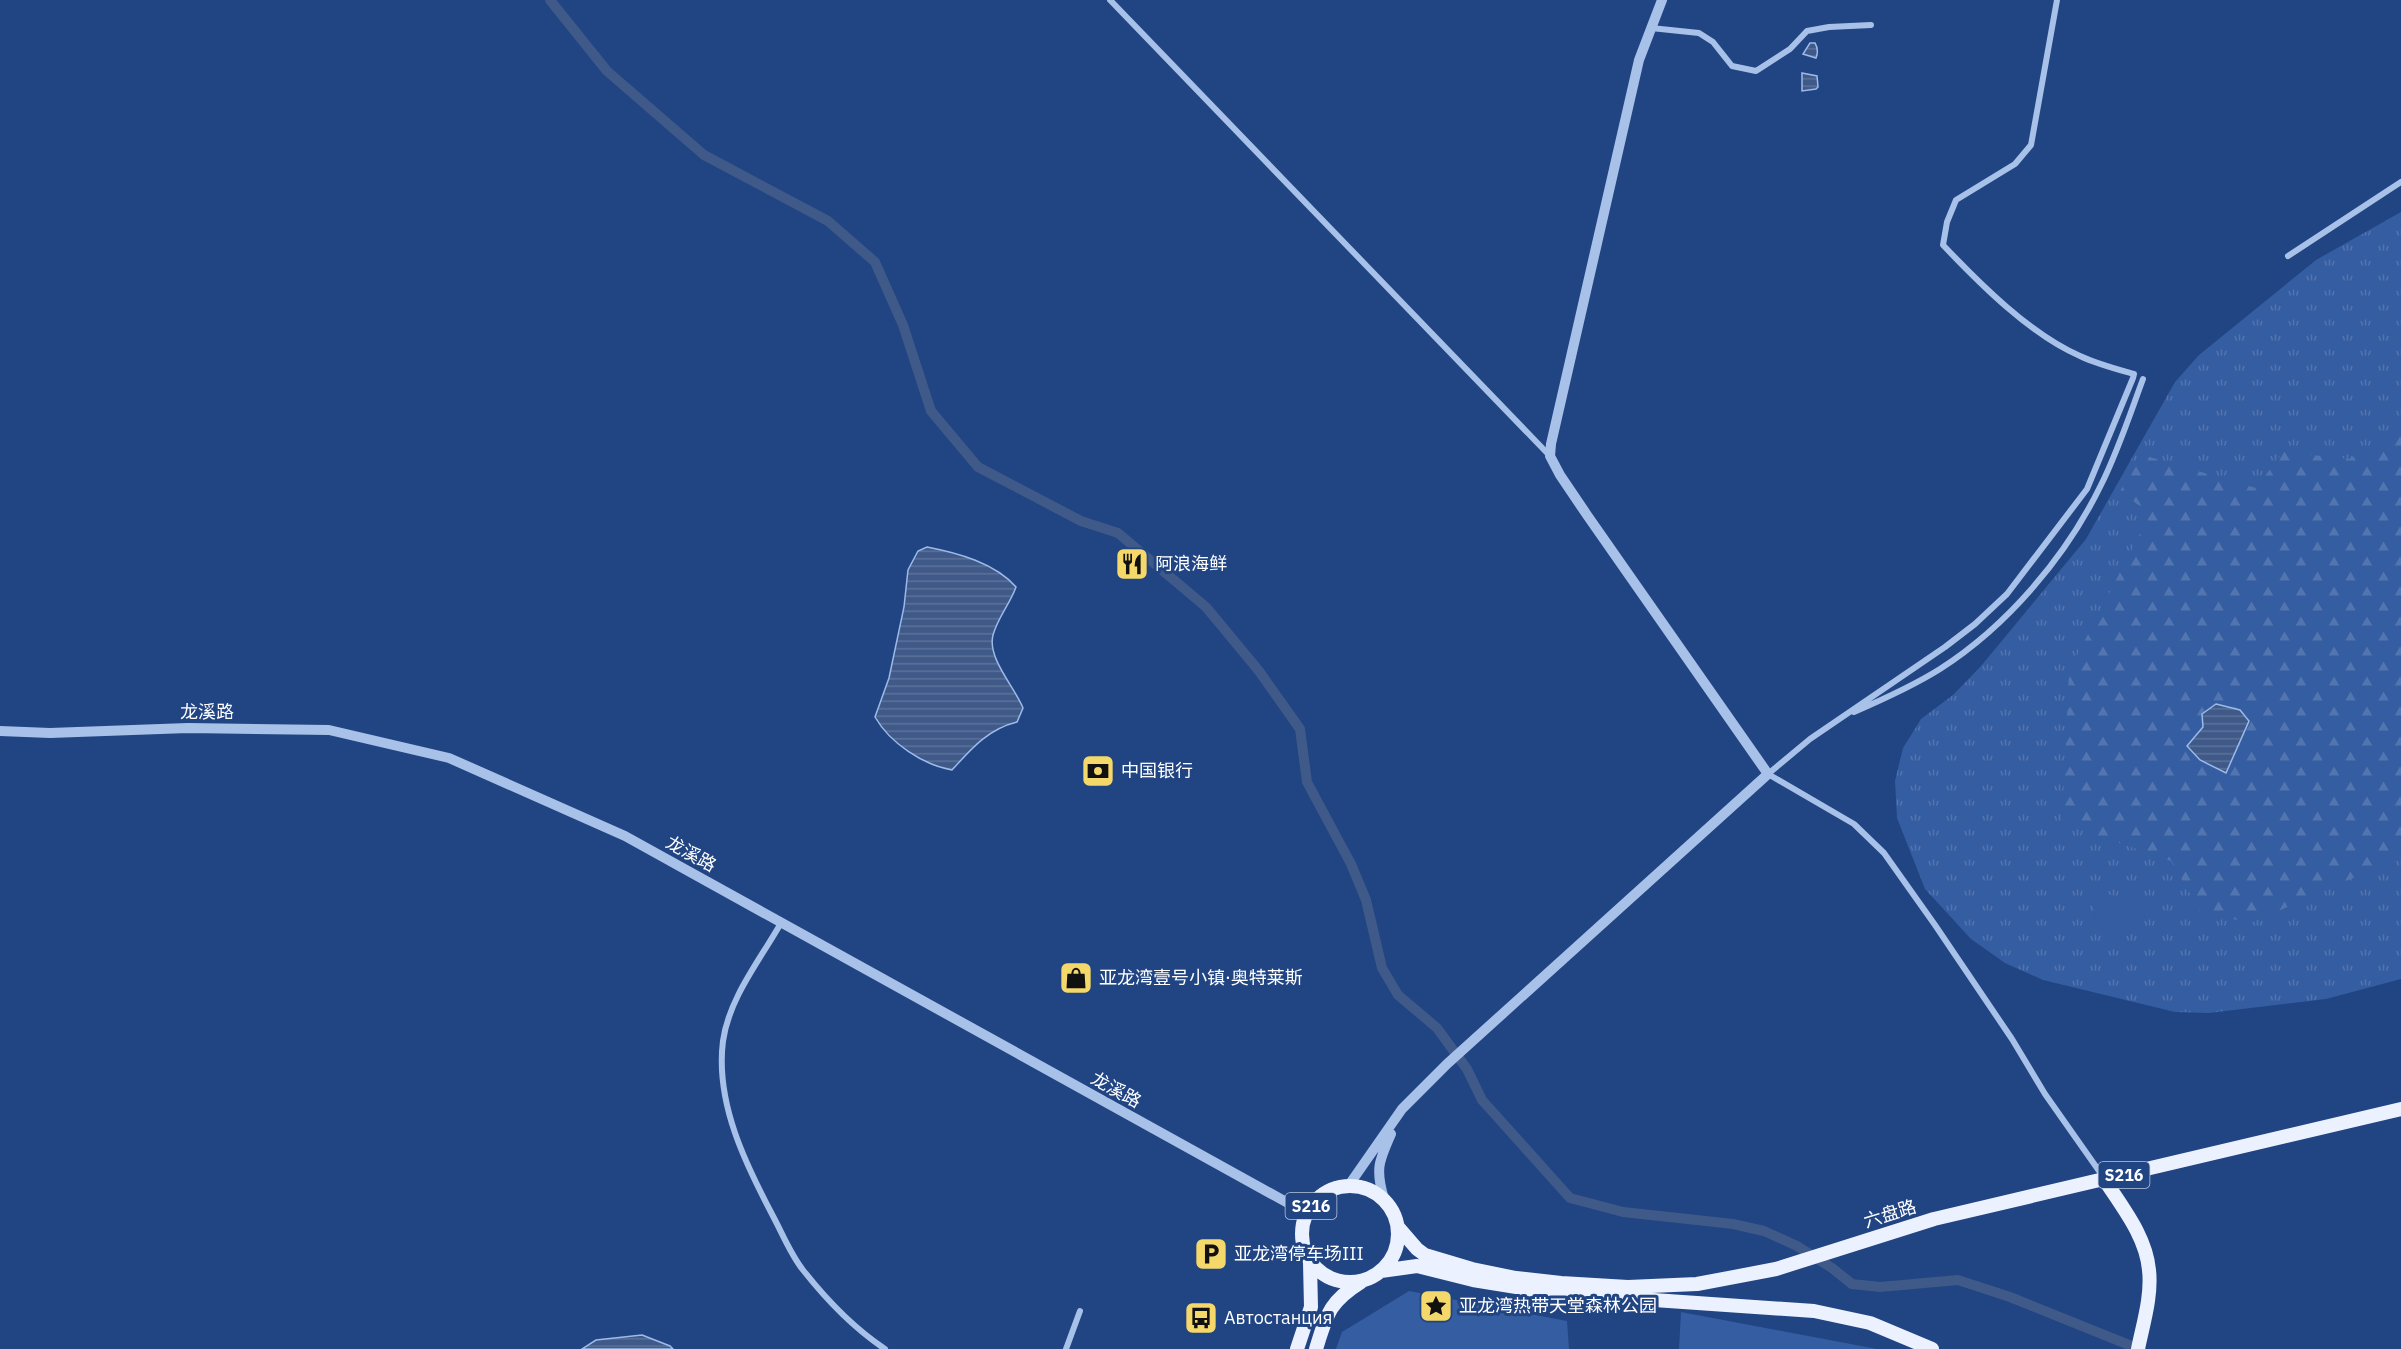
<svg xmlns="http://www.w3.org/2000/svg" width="2401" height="1349" font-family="'IBM Plex Sans','Noto Sans SC',sans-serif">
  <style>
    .grass { fill: url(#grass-tufts) }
    .forest { fill: url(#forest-firs) }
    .green { fill: #355da1 }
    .water { fill: url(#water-rules); stroke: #9cbaea; stroke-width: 1.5 }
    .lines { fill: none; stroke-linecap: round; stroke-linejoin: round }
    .canal { stroke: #3f5988; stroke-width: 10 }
    .minor { stroke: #a8c1e9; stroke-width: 6 }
    .tertiary { stroke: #a8c1e9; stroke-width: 10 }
    .primary { stroke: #ebf1fe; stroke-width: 14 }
    .labels { text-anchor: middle; stroke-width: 6; stroke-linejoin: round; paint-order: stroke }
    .shield { fill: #214483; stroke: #bcc7da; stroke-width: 1.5 }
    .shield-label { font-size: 16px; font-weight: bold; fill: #fff }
    .poi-label { font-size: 18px; fill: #fff; stroke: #214483; text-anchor: start }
    .street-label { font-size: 18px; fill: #fff; stroke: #214483 }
  </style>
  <defs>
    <pattern id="grass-tufts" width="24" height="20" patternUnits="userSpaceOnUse" patternTransform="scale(1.5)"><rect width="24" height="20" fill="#355da1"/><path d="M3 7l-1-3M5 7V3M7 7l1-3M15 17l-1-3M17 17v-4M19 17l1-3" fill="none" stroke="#5375af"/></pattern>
    <pattern id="forest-firs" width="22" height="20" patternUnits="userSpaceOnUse" patternTransform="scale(1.5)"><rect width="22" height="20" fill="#355da1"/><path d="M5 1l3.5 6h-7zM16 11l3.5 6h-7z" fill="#5375af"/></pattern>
    <pattern id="water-rules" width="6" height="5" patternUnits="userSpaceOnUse" patternTransform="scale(1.5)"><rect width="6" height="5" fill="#3f5988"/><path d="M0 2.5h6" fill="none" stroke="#5c729a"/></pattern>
  </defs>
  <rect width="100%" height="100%" fill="#214483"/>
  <path class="grass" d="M2401,212V979L2326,999L2209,1013L2175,1012L2043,980L2005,963L1971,939L1925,889L1897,818L1895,781L1903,748L1921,719L1953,695L1981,666L2086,539L2175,382L2199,355L2316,260Z"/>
  <path class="forest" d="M2401,430V857L2251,923L2201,912L2171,861L2062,823L2069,671L2150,514L2120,491L2143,455L2256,488L2283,452L2349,459Z"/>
  <path class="green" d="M2095,889L2140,906L2145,916C2136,932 2111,946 2098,925C2094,917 2093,905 2091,896Z
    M1409,1291L1567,1321L1569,1349H1336L1342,1332Z
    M1681,1312L1877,1349H1679Z"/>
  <path class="water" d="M1810,43H1815C1818,48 1818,53 1816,58L1803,54Z
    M1802,73L1817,76L1818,87L1816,89L1802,91Z
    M927,547C958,553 995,563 1016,587C1010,604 998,617 993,635C987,658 1014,686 1023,708L1017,722C988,729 971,749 952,770C923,765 890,743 875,717L889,678L904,607L908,570L918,551Z
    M2216,704L2240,710L2249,721L2226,773L2200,760L2187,746L2203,727L2202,714Z
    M642,1335L670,1346L673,1349H582L596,1340Z"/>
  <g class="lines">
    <path class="canal" d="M550,0L607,71L704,155L828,221L875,262L903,325L931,411L978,467L1081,521L1118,533L1206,607L1259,671L1300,729L1307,782L1351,864L1366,900L1382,968L1398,995L1437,1028L1467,1069L1482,1100L1570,1198L1623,1212L1733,1224L1764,1231L1797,1246L1832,1268L1852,1284L1880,1287L1958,1280L2010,1297L2139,1349"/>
    <path class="minor" d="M1110,0L1550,456
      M2057,0L2031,145L2015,164L1956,200L1947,222L1943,245C1980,284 2031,335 2080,356C2097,364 2116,369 2134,374L2133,378L2087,489L2007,594L1975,624L1945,647L1810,739L1768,774L1854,824L1884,853L1935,925L2012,1039L2045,1094L2104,1178
      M1651,28L1699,33L1713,42L1732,66L1756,71L1790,49L1807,31L1829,27L1871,25
      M2288,256L2401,182
      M1854,712C1884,699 1913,686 1940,669C2007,626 2066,557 2101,485C2118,451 2130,414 2143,379
      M781,923C760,960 729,998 723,1041C715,1103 746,1165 774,1218C783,1235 791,1255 803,1270C825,1298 855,1329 885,1349
      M1066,1349L1080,1311"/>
    <path class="tertiary" d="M0,731L50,733L188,728L329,730L449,758L625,836L1306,1213
      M1349,1185L1402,1109L1447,1064L1768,774L1587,515L1560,475L1550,456L1551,444L1639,60L1662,0
      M1384,1199C1375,1169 1379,1161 1391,1134"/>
    <path class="primary" d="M2104,1179C2122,1207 2146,1236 2149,1270C2152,1296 2143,1324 2138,1349
      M1302 1234a48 48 0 1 1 96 0a48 48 0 1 1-96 0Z
      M1398,1227L1417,1249L1425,1255L1472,1269L1516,1278L1561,1283L1628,1287L1697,1284L1776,1269L1934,1219L2401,1109
      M1381,1271L1417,1266L1473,1280L1553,1293L1814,1311L1870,1323L1932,1349
      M1297,1349L1311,1307L1310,1263
      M1316,1349C1327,1314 1329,1302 1361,1282"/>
  </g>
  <defs>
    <g id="restaurant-square" transform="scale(1.725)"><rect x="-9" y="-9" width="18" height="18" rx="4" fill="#f5d86a" stroke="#214483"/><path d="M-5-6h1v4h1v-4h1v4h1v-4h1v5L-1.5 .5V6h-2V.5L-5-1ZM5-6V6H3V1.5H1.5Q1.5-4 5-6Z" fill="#111"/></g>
    <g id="bank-square" transform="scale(1.725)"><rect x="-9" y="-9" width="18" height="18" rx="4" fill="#f5d86a" stroke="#214483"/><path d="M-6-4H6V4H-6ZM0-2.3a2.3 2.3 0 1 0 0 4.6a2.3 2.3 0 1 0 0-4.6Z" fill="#111"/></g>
    <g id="shop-square" transform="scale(1.725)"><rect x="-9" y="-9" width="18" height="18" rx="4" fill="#f5d86a" stroke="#214483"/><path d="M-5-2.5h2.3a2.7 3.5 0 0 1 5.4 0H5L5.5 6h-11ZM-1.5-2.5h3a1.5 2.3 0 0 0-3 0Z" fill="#111"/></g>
    <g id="parking-square" transform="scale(1.725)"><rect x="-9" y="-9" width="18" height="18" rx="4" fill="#f5d86a" stroke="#214483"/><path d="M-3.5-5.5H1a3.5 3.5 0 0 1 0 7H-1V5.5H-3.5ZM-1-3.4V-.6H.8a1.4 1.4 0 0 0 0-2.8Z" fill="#111"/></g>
    <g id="sight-square" transform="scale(1.725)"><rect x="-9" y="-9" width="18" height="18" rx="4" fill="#f5d86a" stroke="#214483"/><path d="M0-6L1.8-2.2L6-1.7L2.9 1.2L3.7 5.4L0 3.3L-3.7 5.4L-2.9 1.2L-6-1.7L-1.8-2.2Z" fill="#111"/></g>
    <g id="bus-square" transform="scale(1.725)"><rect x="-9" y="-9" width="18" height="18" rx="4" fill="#f5d86a" stroke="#214483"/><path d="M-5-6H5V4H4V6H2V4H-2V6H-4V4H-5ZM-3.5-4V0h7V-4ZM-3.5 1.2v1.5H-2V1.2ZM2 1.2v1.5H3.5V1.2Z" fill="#111"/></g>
  </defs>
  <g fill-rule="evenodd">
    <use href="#restaurant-square" x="1132" y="564"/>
    <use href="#bank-square" x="1098" y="771"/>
    <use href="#shop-square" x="1076" y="978"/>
    <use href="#parking-square" x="1211" y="1254"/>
    <use href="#sight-square" x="1436" y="1306"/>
    <use href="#bus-square" x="1201" y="1318"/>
  </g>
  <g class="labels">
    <g class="shield">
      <rect x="2098.5" y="1162" width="51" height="26" rx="4.5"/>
      <rect x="1285.5" y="1193" width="51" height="26" rx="4.5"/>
    </g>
    <g class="shield-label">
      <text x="2124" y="1181">S216</text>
      <text x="1311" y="1212">S216</text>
    </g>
    <g class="poi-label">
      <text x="1155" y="570">阿浪海鲜</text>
      <text x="1121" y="777">中国银行</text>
      <text x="1099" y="984">亚龙湾壹号小镇·奥特莱斯</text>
      <text x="1234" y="1260">亚龙湾停车场III</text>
      <text x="1459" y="1312">亚龙湾热带天堂森林公园</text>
      <text x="1224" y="1324">Автостанция</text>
    </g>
    <g class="street-label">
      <text x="207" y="718">龙溪路</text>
      <text transform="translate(691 854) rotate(29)" y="6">龙溪路</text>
      <text transform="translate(1116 1090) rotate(29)" y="6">龙溪路</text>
      <text transform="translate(1890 1214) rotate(-17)" y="6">六盘路</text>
    </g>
  </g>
</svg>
